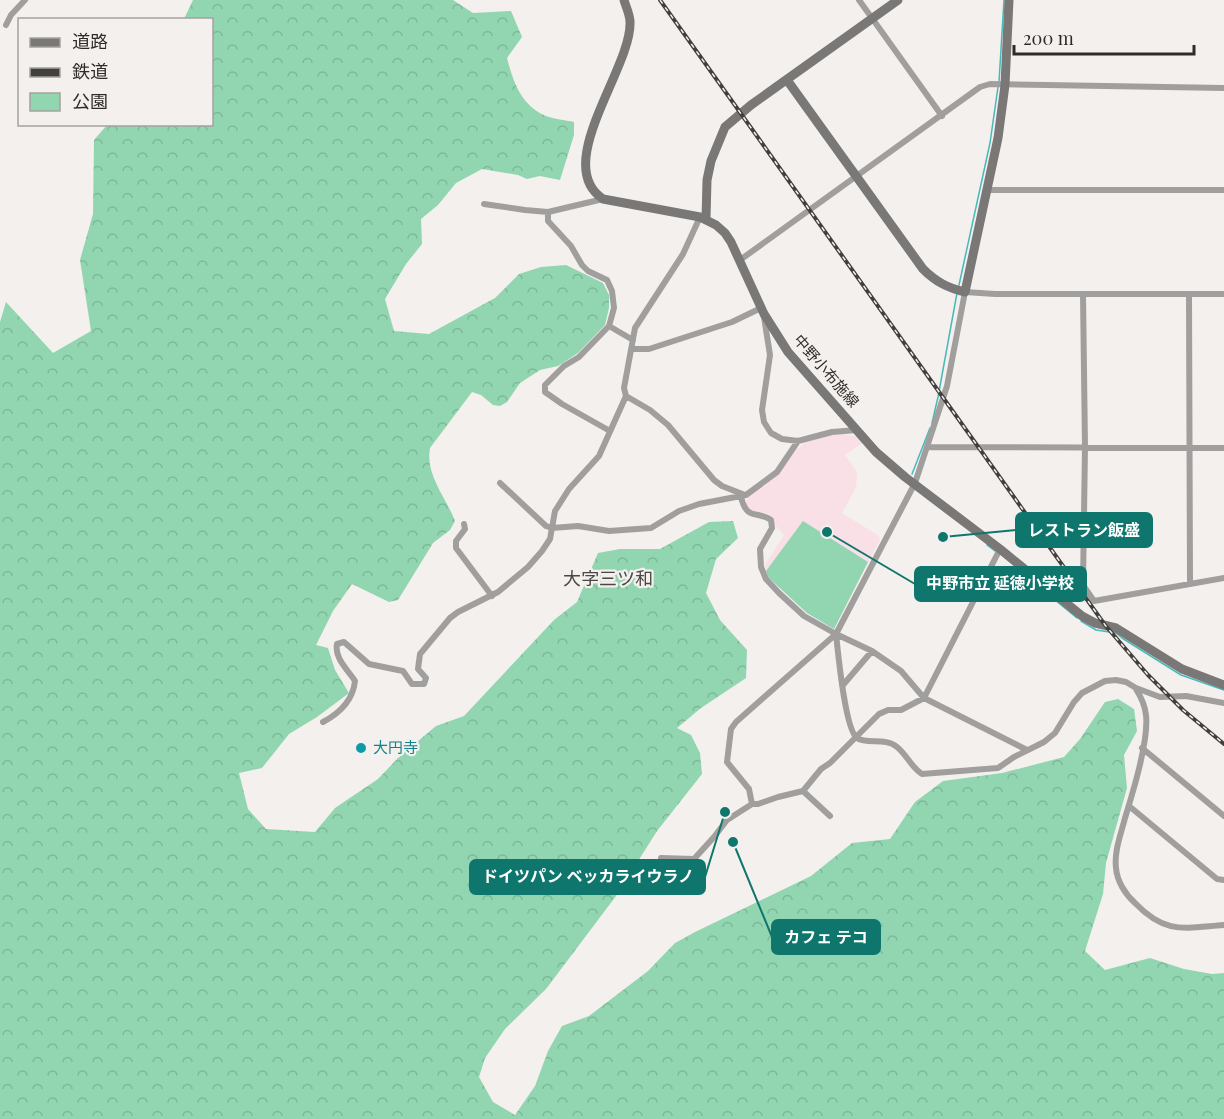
<svg xmlns="http://www.w3.org/2000/svg" width="1224" height="1119" font-family="'Playfair Display','Noto Sans JP',serif">
  <style>
    .education { fill: #f9dfe6 }
    .green { fill: #91d6b0 }
    .forest { fill: url(#forest-crowns) }
    .lines { fill: none; stroke-linecap: round; stroke-linejoin: round }
    .stream { stroke: #46b9ba; stroke-width: 1.5 }
    .street { stroke: #a19f9e; stroke-width: 6 }
    .secondary { stroke: #7a7876; stroke-width: 9 }
    .rail-casing { stroke: #42403f; stroke-width: 4 }
    .rail { stroke: #f4f0ed; stroke-width: 1.5; stroke-dasharray: 4.5; stroke-linecap: butt }
    .culture-dot { fill: #0f9aa8; stroke: #f4f0ed; stroke-width: 2 }
    .labels { text-anchor: middle; stroke-width: 4.5; stroke-linejoin: round; paint-order: stroke }
    .street-label { font-size: 15px; fill: #2e2c2b; stroke: #f4f0ed }
    .culture-label { font-size: 15px; fill: #0d838f; stroke: #f4f0ed; text-anchor: start }
    .quarter-label { font-size: 18px; fill: #4a4745; stroke: #f4f0ed }
    .leader { fill: none; stroke: #0f766e; stroke-width: 2 }
    .callout-dot { fill: #0f766e; stroke: #f4f0ed; stroke-width: 2 }
    .callout { fill: #0f766e; stroke: #0f766e; stroke-width: 2 }
    .callout-label { font-size: 16px; text-anchor: middle; font-weight: bold; fill: #fff }
  </style>
  <defs>
    <pattern id="forest-crowns" width="20" height="18" patternUnits="userSpaceOnUse" patternTransform="scale(1.5)"><rect width="20" height="18" fill="#91d6b0"/><path d="M2 6a3 3 0 1 1 6 0M12 15a3 3 0 1 1 6 0" fill="none" stroke="#7db898"/></pattern>
  </defs>
  <rect width="100%" height="100%" fill="#f4f0ed"/>
  <path class="education" d="M836,433L859,437L864,442L845,455L857,472L856,487L842,513L879,536L880,540L834,629L807,613L769,578L765,565L784,535L775,525L769,514L751,510L746,504L748,497L779,473L797,449L805,443Z"/>
  <path class="green" d="M803,521L868,562L834,629L807,613L769,578L766,571Z"/>
  <path class="forest" d="M193,0H453L473,13L511,11L522,37L507,58C513,81 521,106 546,116C554,119 565,120 574,122V135L560,180L540,176L527,179L518,175L482,169L456,183L438,205L421,219L422,244L406,264L385,299L394,331L429,334L495,298L519,274L541,267L566,265L603,283L609,295V308L605,325L578,353L558,366L540,370L520,383L507,402L500,406L493,405L481,395L472,392L430,448C425,475 446,497 455,521L450,530L433,543L398,600L389,602L352,584L333,611L316,645L328,648L335,670L349,693L317,717L289,734L262,768L239,773L248,809L266,829L315,832L335,808L378,779L398,758L436,726L464,716L554,620L577,602L598,553L620,549H660L709,522L733,521L738,538L716,559L706,593L720,620L747,650L746,678L701,708L677,728L691,735L700,753L702,774L657,831L616,896L546,989L505,1029L485,1058L479,1077L493,1102L515,1115L535,1086L548,1051L562,1026L589,1016L648,971L675,943L695,932L811,876L852,843L890,839L915,802L943,781L1002,773L1064,757L1080,739L1105,702L1118,699L1134,709L1137,731L1124,755L1127,788L1106,863L1103,894L1085,951L1105,970L1150,958L1184,969L1212,974L1224,973V1119H0V322L6,302L53,353L91,331L80,260L93,214L94,140L107,125L212,124V20L184,19Z"/>
  <g class="lines">
    <path class="stream" d="M999,82L1004,0
      M959,285L990,143L998,87
      M932,423L938,397L957,293
      M912,474L930,428
      M987,545L995,551
      M1016,568L1077,618
      M1081,621L1096,630L1116,633L1122,638L1181,675L1224,690"/>
    <path class="street" d="M859,0L942,116
      M6,25L11,15L25,0
      M986,190H1224
      M484,204L525,210L548,212L603,199
      M548,212V221L571,246L582,265L588,271L607,280L612,291L614,308L609,326L633,340
      M740,260L980,87L990,84L1224,88
      M1083,294L1085,447L1083,585L1094,601L1224,578
      M1189,294L1190,584
      M764,317L770,355L762,410L764,422L771,433L782,439L798,441L832,432L857,430
      M609,326L579,357L564,366L545,385V392L562,404L610,431
      M632,349H649L732,322L761,308
      M626,396L650,410L668,425L714,480L722,486L745,495
      M928,447L1224,448
      M500,483L546,526L552,528L578,526L609,531L651,528L679,511L699,504L746,495L777,472L798,441
      M741,497C747,521 756,510 771,520L772,528L760,549L761,567L766,579L779,593L804,616L836,634L872,651L901,671L924,698L1027,750
      M464,524L465,529L456,541V548L492,596
      M836,634C838,652 845,729 857,738C867,745 885,737 897,747C907,755 911,767 922,774L998,768L1014,757L1044,742L1055,733L1074,702L1082,693L1105,681L1116,680L1126,682L1136,688L1160,697L1186,696L1224,703
      M843,685L872,651
      M1136,689C1141,697 1145,705 1146,715C1149,740 1133,792 1125,818C1121,834 1114,851 1116,868C1117,881 1125,894 1135,903C1166,935 1184,928 1224,925
      M323,722C340,713 353,700 355,681C348,670 334,658 337,644L344,642L369,664L403,671L412,684H424L426,678L418,669L420,654L450,618L458,612L498,592L528,567L542,551L550,539L555,511L569,489L599,456L626,396L624,388L635,328L683,254L700,217
      M1142,748L1224,816
      M803,791L830,816
      M752,804L749,789L727,762L731,729L736,722L836,634L915,483L947,386L965,292L995,294H1224
      M1129,806L1217,879L1224,880
      M661,858L694,859L714,837L727,820L752,804H758L778,797L803,791L821,769L830,763L879,714L888,710H901L924,698L1000,549"/>
    <path class="secondary" d="M624,0C626,7 630,15 630,22C632,68 551,165 603,199L700,217L716,225L725,233L731,242L764,314L788,352L876,452L905,477L1000,549L1082,616L1095,623L1116,628L1182,669L1224,685
      M787,80L923,269C936,282 948,288 965,292L998,138L1005,85L1009,0
      M706,219L707,180L711,161L725,127L751,105L898,0"/>
    <g class="rail-casing">
      <path id="rail" d="M660,0L1105,625L1148,675L1183,710L1224,744"/>
    </g>
    <use href="#rail" class="rail"/>
  </g>
  <circle class="culture-dot" cx="361" cy="748" r="6"/>
  <g class="labels">
    <g class="street-label">
      <text transform="translate(826 371) rotate(49)" y="5">中野小布施線</text>
    </g>
    <g class="culture-label">
      <text x="373" y="753">大円寺</text>
    </g>
    <g class="quarter-label">
      <text x="608" y="585">大字三ツ和</text>
    </g>
  </g>
  <path class="leader" d="M943 537L1016 530M827 532L915 584M725 812L705 877M733 842L772 937"/>
  <g class="callout-dot">
    <circle cx="943" cy="537" r="6"/>
    <circle cx="827" cy="532" r="6"/>
    <circle cx="725" cy="812" r="6"/>
    <circle cx="733" cy="842" r="6"/>
  </g>
  <g class="callout">
    <rect x="1016" y="513" width="136" height="34" rx="6"/>
    <rect x="915" y="567" width="171" height="34" rx="6"/>
    <rect x="470" y="860" width="235" height="34" rx="6"/>
    <rect x="772" y="920" width="108" height="34" rx="6"/>
  </g>
  <g class="callout-label">
    <text x="1084" y="536">レストラン飯盛</text>
    <text x="1000" y="589">中野市立 延徳小学校</text>
    <text x="588" y="882">ドイツパン ベッカライウラノ</text>
    <text x="826" y="943">カフェ テコ</text>
  </g>
  <rect x="18" y="18" width="195" height="108" fill="#f4f0ed" stroke="#a5a29f" stroke-width="1.5"/>
  <rect x="30" y="38" width="30" height="9" fill="#7a7876" stroke="#a5a29f" stroke-width="1.5"/>
  <text x="72" y="48" font-size="18" fill="#2e2c2b">道路</text>
  <rect x="30" y="68" width="30" height="9" fill="#42403f" stroke="#a5a29f" stroke-width="1.5"/>
  <text x="72" y="78" font-size="18" fill="#2e2c2b">鉄道</text>
  <rect x="30" y="93" width="30" height="18" fill="#91d6b0" stroke="#a5a29f" stroke-width="1.5"/>
  <text x="72" y="108" font-size="18" fill="#2e2c2b">公園</text>
  <path d="M1014 45v9h180v-9" fill="none" stroke="#2e2c2b" stroke-width="3"/>
  <text x="1023" y="45" font-size="18" fill="#2e2c2b" stroke="#f4f0ed" stroke-width="4.5" paint-order="stroke">200 m</text>
</svg>
